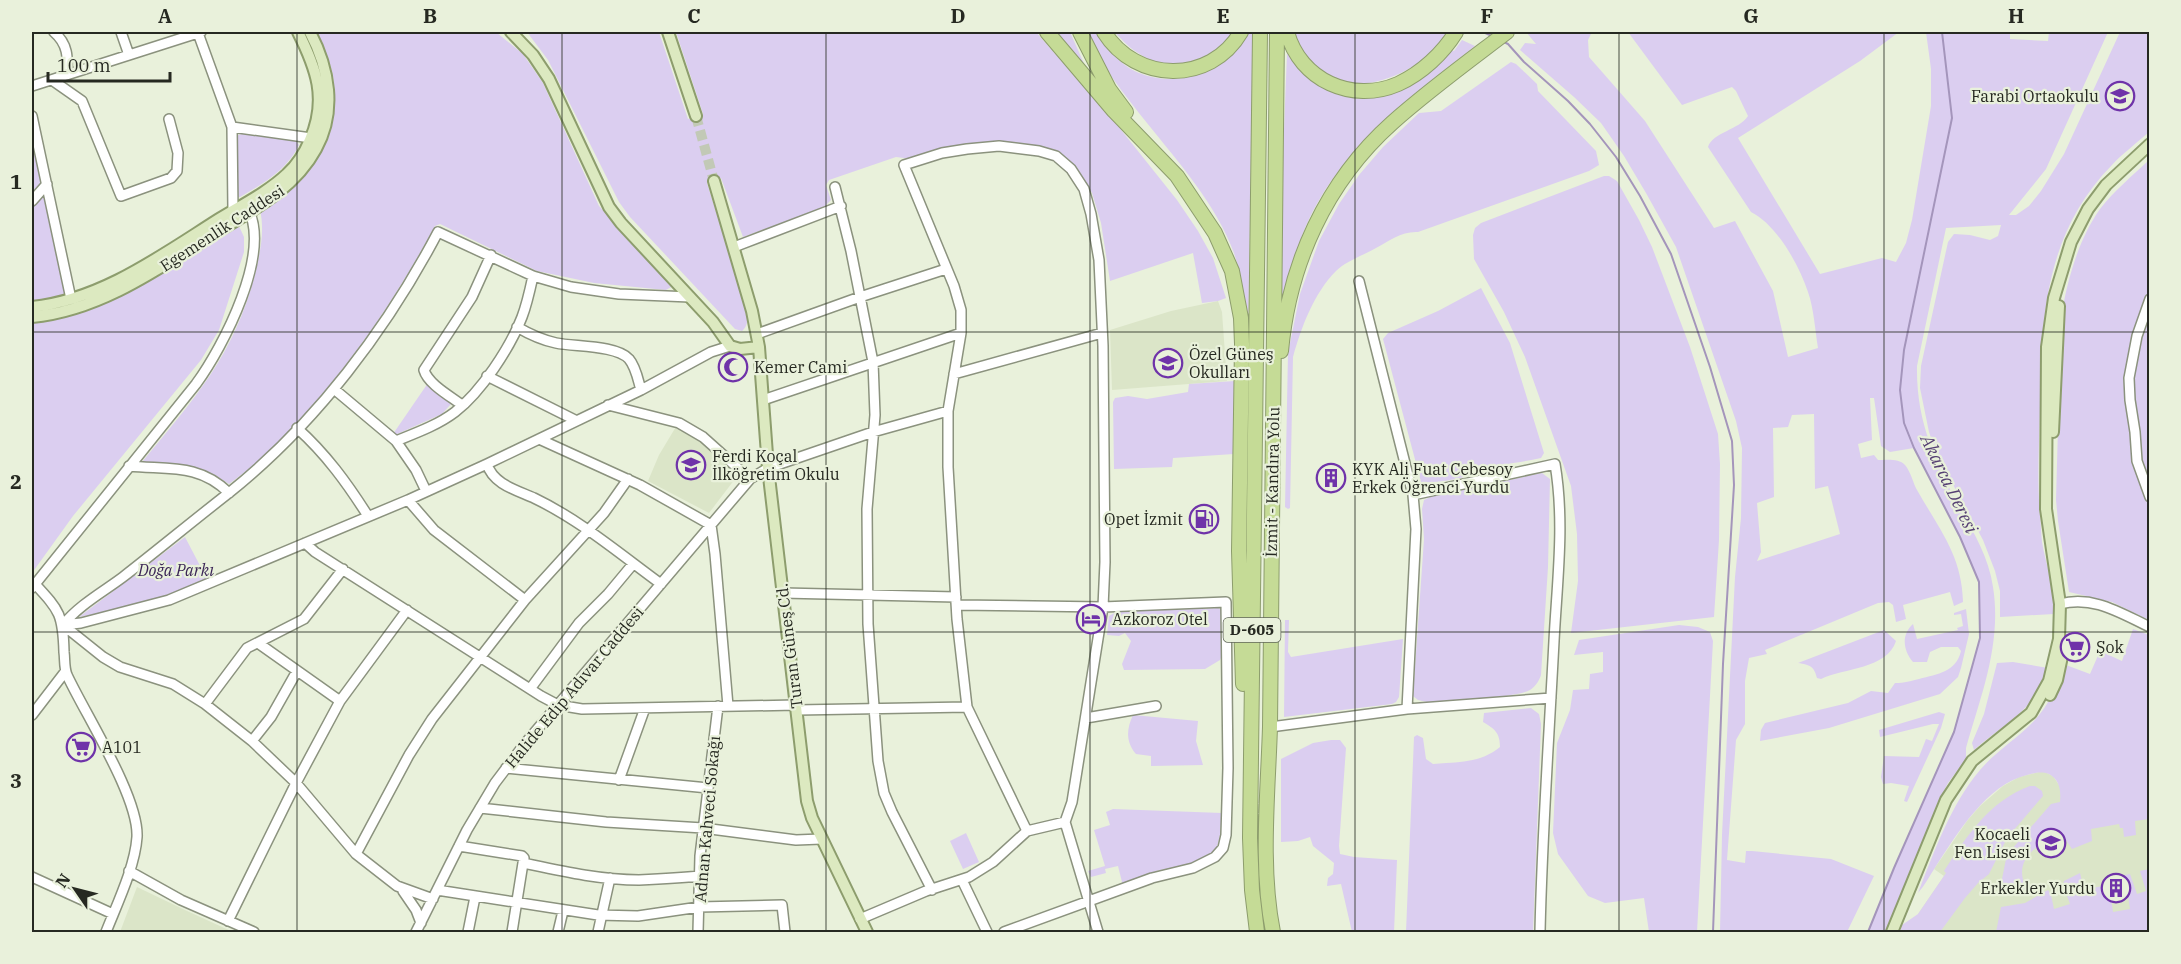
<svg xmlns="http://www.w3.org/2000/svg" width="2181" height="964" font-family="'IBM Plex Serif',serif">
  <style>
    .built { fill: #dbe5c8 }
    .green { fill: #dbcef0; fill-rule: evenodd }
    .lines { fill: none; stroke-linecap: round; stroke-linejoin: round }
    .stream { stroke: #a495bb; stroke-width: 2 }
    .major-tunnel { stroke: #c2c9b6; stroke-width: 10; stroke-dasharray: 10 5; stroke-linecap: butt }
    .minor-casing { stroke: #8b927e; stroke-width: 12 }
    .major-casing { stroke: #8d9d6d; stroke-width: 14 }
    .highway-casing { stroke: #8d9d6d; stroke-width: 16 }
    .minor { stroke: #fff; stroke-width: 9 }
    .major { stroke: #dce9c0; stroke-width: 10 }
    .highway { stroke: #c5db96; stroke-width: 14 }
    .grid { fill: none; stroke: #262921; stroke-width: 1.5; stroke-opacity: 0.55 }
    .labels { text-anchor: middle; stroke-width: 4.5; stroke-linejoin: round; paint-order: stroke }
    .shield { fill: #e9f1db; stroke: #606559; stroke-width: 1.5 }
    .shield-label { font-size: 15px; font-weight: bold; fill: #262921 }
    .poi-label { font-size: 16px; fill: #262921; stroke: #e9f1db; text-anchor: start }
    .street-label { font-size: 16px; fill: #262921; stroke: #e9f1db }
    .park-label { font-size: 16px; font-style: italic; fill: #3b2556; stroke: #e9f1db }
    .water-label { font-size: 18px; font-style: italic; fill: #564073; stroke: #e9f1db }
    .neatline { fill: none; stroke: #262921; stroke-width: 2 }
    .grid-label { font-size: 20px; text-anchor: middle; font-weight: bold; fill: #262921 }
  </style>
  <rect width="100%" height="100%" fill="#e9f1db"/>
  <path class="built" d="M1218,301L1222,312L1227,381L1112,390L1110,330L1171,311Z
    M677,425L705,442L738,475L709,513L648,481L659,455Z
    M2043,771L2053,776L2061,788V803L2149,807V896L2103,932H1916L1918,914L1944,876L1934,869L1967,821L1980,806L2003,786L2019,777Z
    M137,887L185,910L233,932H120Z"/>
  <path class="green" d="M316,32H496L523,54L543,83L599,206L673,286L666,290L594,283L537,271L440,224L435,226C390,309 336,387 268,452C256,464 242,474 229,484L215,475L190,466L142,462C194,399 234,356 255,274C260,253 265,232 260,210C272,203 284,195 295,186C326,158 341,111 332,71C328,57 322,44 316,32Z
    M527,32H659L688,119L703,114L676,32H1036L1114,121L1177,200L1198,231L1213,258L1226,298L1218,301L1202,303L1193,253L1110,281L1101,223L1092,193L1073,164L1048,149L1010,143L956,146L932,151L912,159L896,157L829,180L826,185L831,200L824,207L743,237L721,178L707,183L745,304C747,314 750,324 742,331L735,329L630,217L619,202L548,60Z
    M1055,32H1070L1086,68Z
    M1087,32H1096C1106,47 1121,66 1139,73C1181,90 1227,70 1246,32H1253L1248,338C1246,309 1243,280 1234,253C1216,204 1179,163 1147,123C1124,94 1101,66 1087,32Z
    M1114,32H1235C1209,64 1171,77 1135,51C1127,46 1121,38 1114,32Z
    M1292,32H1447C1442,38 1439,45 1434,50C1410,75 1355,97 1324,75C1316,69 1304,57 1298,49C1295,44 1294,37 1292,32Z
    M1526,32H1592L1588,40L1589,57L1645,121L1714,228L1735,221L1773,291L1788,357L1818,348C1815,330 1814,309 1808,292C1799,265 1777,225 1751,212L1708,147C1713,132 1739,130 1748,116L1736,91L1732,87L1682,105L1628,32H1899L1860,61L1738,138L1820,274L1882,258L1896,262L1906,243L1912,220L1931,106V69L1926,32H2010V39L2048,41L2049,32H2108L2046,169L2009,215H2016L2029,206L2041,191L2064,154L2120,32H2149V132C2137,143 2123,153 2112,165C2044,234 2041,320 2040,411C2039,446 2037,480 2040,515C2041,524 2041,533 2042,542C2046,566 2056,590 2054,614L2000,617V591L1995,571L1983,540L1937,455L1929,432L1920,388L1921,366L1948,242L1954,234L1970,235L1990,240L1998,236L2001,225L1946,228L1917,366C1916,421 1935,461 1960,508C1974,533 1989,558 1993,587C2002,644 1981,695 1966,748V759L1948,783L1938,802L1885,932H1868L1894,868L1954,732L1980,638L1979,582L1960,537L1914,448L1890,452L1881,446L1874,398H1870L1872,440L1858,444L1861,458L1874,455L1878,460C1886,460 1899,458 1905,465C1911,472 1913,483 1917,490C1939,529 1962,555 1963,602L1954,606L1950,592L1903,605L1906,619L1896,622L1893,605L1889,602L1878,603L1765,650L1767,654L1749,658L1745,681V724L1736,740L1727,860L1745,863L1746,851H1752L1831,859L1874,876L1847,932H1720L1722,835L1735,577L1741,518L1742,448L1736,421L1676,247L1646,193L1624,156L1601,123L1574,97L1520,50L1525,43L1536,44ZM1814,414L1815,489L1828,486L1840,534L1757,561L1761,552L1757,503L1774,497L1773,428L1788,427L1792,415Z
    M1462,40L1475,46C1407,99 1329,157 1300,242C1291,268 1286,296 1279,323V260L1287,53C1335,121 1401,107 1451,50L1454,51Z
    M1511,62L1516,64L1537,84L1538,91L1596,151L1599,165L1589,171L1418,232C1402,231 1389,241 1376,248C1364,255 1346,261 1336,271C1314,293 1301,328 1293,357L1290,508L1288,509L1285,507L1288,353L1300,294L1319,241L1339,204L1359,175L1383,147L1419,113L1441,111Z
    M246,133L296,141L299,145C288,169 263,184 240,197H238V135Z
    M32,137L41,181L40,186L32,196Z
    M2149,160V620L2112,602L2069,592L2058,521L2056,500L2061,318C2067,281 2078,240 2100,209C2114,191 2133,175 2149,160Z
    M1604,176H1609L1617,181L1639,220L1652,247L1690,347L1718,434L1720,464L1719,540L1714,617L1571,633L1578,581L1577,534L1571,486L1525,357L1504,312L1474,259L1473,235L1475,228L1481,223Z
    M43,193L66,295L50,300L32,301V206Z
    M238,224L244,237V252L219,330L201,360L73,516L32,573V322C107,317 177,264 238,224Z
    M1481,288L1510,343L1544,453L1541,458C1529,461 1516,462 1504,465C1477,473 1449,484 1421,482L1383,339L1388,333L1438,311Z
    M1235,381L1234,454L1173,458L1172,467L1114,469L1113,402L1115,398L1128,396L1147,399L1188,392L1189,384Z
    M428,383L451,404L442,414L395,435L393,434Z
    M1542,473L1550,479L1548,567L1541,675C1539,681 1536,686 1530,690C1516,698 1448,700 1427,702L1418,700L1413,696L1424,539L1422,509L1424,500L1430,497Z
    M185,537L207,579C166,598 123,609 79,617Z
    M1218,608L1222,610V655L1220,660L1205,669L1124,670L1122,664L1131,641L1125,633L1119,636L1107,635L1109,616L1116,612Z
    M1966,609L1969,634L1961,668L1958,677L1940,694L1829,728L1760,741L1761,730L1765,723L1848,703L1871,691L1888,693L1895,683C1905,683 1910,681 1919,679C1938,674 1956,672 1961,651L1958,647H1941L1930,652L1927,662H1913C1903,650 1901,635 1913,624L1917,639L1958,630L1957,628L1963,626L1961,614L1954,615V613Z
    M1285,620H1289L1288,652L1291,657L1403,639L1399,697L1396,702L1392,704L1284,717Z
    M1679,625L1698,627L1710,632L1713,641L1697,932H1649L1644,898L1605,903L1588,896L1558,854L1553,833L1557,743L1570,710L1573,690L1589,689L1590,674L1603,672V652L1574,655L1579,640Z
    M2133,629L2149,635V819L2135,821L2136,835L2124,837L2123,828H2120L2119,824L2091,829L2092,841L2072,849L2060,831C2038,846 2012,858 2026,888C2018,895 2013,896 2003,891L2002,879L2006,859L2012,849L2051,804L2060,802C2061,791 2060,780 2049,774C2041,771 2035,773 2027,775C1987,784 1957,834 1936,866C1930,875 1925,885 1918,893C1935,850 1950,806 1980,770C1996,751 2017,739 2034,721C2049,705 2058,684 2066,665L2090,674L2100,651L2122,661Z
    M1884,630L1896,641C1887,669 1844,668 1821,679L1817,678C1814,666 1810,665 1798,663Z
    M2013,662L2048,668C2038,709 2003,724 1974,750L1972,743L1984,714L1997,663Z
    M1531,708L1539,714L1541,724L1533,932H1406L1414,737L1417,735L1423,738L1426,759L1433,764C1457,762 1481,763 1500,747C1500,733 1495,729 1483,722L1484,713Z
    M1939,712L1945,714L1941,728L1907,802L1904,801L1909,786L1891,783L1883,784L1881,777L1884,756L1919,757L1926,739L1932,741L1939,724H1933L1880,737L1879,730Z
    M1133,715L1198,721L1196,741L1203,765L1151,766V756L1136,754C1126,742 1126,730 1133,715Z
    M1331,740H1340L1346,748L1339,846L1340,854L1354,857L1397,860L1394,932H1352L1341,884L1327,886L1328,878L1333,874L1334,863L1313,846L1310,837L1298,841L1281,842V759L1313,743Z
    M2030,786H2035L2042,791L2043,796L2007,838L1989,874L1978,883L1965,898L1940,932H1900L1902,925L1918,914L1946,873L1944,871C1967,836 1989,801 2030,786Z
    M1113,809L1222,813L1220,835L1217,847L1213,853L1193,863L1156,871L1123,886L1118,866L1105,869L1106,873L1091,877L1088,871L1105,866L1094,830L1110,825L1106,812Z
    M966,833L979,862L963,869L950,841Z
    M2149,869V932H1996L2001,907L2025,903L2048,890L2051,895L2054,909L2070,904L2063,885L2064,881L2080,873L2084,890L2102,886L2110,892L2113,912L2130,909L2125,875L2130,874L2137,894L2146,891L2140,871Z"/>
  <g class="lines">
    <path class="stream" d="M1483,32L1492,36
      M1502,41L1508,44L1524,62L1568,101L1590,124L1616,157L1640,196L1671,254L1710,367L1732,441L1734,485L1723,664L1713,932
      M1868,932L1894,868L1954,732L1980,638L1979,582L1960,537L1914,448L1904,423L1900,390L1904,350L1952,118L1942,32"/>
    <path class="major-tunnel" d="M696,116L714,181"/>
    <g class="minor-casing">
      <path id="minor" d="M54,32C68,44 68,57 67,75
        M121,32L129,55
        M198,33L232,127L233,211
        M52,80L82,101L121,196L171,178L177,171L178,153L169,119
        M32,86L201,32
        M32,116L71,299
        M232,127L311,138
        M835,187L851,251L873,362L875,415L867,509L868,624L878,761L884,793L892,812L932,890
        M32,201L47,184
        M734,247L841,206
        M1359,281L1413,495L1416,529L1407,709
        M2150,299L2137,336L2129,378L2130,400L2135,432L2137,461L2150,497
        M517,327C529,334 542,340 556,343C575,347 616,345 629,359C636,367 638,380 641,390
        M757,334L860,297L946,269
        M954,374L1102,333
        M487,376L575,420
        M334,389L396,441L416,470L426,491
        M763,400L961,333
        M462,405C450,396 428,384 424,370L472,297L491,255
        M608,405L679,423L703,437L750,479
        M297,428C326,454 347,483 368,516
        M539,439L640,485L711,525L715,554L728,706
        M396,441C416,433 438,425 455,412C481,392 510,348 522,317C527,304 530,290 533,276
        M487,464C493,484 516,490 534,498C580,520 620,554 661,584
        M129,466C167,470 199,463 229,493
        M1413,495L1555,464C1565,523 1557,582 1554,641C1549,738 1542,835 1540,932
        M408,500L434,530L525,600
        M305,543L315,552L541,696L558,705L582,709L796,705
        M35,584C60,611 63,615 64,652C65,659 64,668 67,675C85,714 139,797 137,837C135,867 117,904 106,932
        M32,588L196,384C223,347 273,252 247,207
        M783,593L956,597
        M2060,604C2093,595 2120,613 2150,627
        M957,605L1103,607L1226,602L1228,768L1226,835L1223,848L1215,857L1193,868L1152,878L1004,932
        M63,625C79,605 103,592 123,577C159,549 194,520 230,492C316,423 387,329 438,232L533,276L571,287L619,294L690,297
        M63,625L81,623L169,600L408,500L487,464L641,390L711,352L730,346
        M63,625L103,657L120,667L173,684L205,704L252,741L296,783L356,854L397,886L433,899
        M258,643L340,701
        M530,689L579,623L608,594L633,564
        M205,704L247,648L304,619L343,569
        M797,710L967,707
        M32,715L65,672
        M1086,718L1156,706
        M1270,727L1407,709L1551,698
        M252,741L271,717L297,671
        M506,768L708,788
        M619,780L645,708
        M480,808L606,822L703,828L796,840L821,839
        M1027,831L967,707L957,619L948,467V411L961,333V310L954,286L904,165L942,153L967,149L999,146L1039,151L1056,156L1071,169L1084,189L1091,214L1099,260L1103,346L1105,562L1103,607L1072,802L1065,822L1098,932
        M459,846L522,856L524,858L523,863
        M356,854L409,755L432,719L525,600L604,513L628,479
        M129,871L181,900L254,932
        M32,877L113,914
        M962,880L987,932
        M437,890L598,915L638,916L699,907L782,905L785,932
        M403,891L416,910L421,923
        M860,919L926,891L969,877L993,862L1027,831L1065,822
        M228,921L296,783L340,701L407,610
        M416,932L467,830L495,783L523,746L750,479L768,468L873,432L948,411
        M468,932L475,897
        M512,932L523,863C561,871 600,880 639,880C659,879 679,878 700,876
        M558,932L563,911
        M598,932L610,878
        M698,932L700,856L718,706"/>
    </g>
    <g class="major-casing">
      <path id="major" d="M511,32L533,55L549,79L609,207L621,223L713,322L730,346L740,349L759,347
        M668,32L696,116
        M714,181L752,311L759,347L768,468L807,801L812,818L867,932
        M32,307C101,300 162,255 219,219C242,205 268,192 287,174C297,165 305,152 310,140C328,99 316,68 298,32
        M32,317C98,311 157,270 212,235C251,211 294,190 316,149C337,111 329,68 310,32
        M2053,432L2059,306
        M2050,695L2057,680L2064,647
        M1892,932L1946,800L1972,761L2031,713L2049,681L2059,639L2060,604L2046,509L2047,347L2054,298L2071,242L2088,209L2106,185L2150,144"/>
    </g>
    <g class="highway-casing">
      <path id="highway" d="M1047,32L1114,111L1177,176L1215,233L1232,271L1241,318L1242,344L1239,551L1243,684
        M1080,32L1109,89L1126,112
        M1104,32C1136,83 1210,85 1241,32
        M1287,32C1300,80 1352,104 1398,84C1422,73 1443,53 1456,32
        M1281,351C1289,264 1326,182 1392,123C1429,90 1469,61 1507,32
        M1257,932L1252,890L1250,838L1260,32
        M1273,932C1260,867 1268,793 1270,727L1277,32"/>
    </g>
    <use href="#minor" class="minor"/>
    <use href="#major" class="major"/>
    <use href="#highway" class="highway"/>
  </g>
  <path class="grid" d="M297,32V932M562,32V932M826,32V932M1090,32V932M1355,32V932M1619,32V932M1884,32V932M32,332H2150M32,632H2150"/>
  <defs>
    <g id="school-ring" transform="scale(1.5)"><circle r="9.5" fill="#e9f1db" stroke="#6f33a9" stroke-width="1.5"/><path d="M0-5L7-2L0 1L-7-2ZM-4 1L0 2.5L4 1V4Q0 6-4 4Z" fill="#6f33a9"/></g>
    <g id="mosque-ring" transform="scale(1.5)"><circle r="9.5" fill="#e9f1db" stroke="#6f33a9" stroke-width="1.5"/><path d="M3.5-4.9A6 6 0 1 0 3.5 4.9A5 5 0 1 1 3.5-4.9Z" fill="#6f33a9"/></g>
    <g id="building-ring" transform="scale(1.5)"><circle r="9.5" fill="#e9f1db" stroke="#6f33a9" stroke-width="1.5"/><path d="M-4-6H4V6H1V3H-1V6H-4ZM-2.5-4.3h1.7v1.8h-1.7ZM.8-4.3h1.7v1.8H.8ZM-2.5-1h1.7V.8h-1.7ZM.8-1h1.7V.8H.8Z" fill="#6f33a9"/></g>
    <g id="fuel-ring" transform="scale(1.5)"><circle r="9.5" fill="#e9f1db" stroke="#6f33a9" stroke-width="1.5"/><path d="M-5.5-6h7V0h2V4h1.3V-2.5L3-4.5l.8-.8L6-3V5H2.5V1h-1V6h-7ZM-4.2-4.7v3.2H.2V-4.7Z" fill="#6f33a9"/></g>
    <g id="hotel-ring" transform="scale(1.5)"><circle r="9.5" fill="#e9f1db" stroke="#6f33a9" stroke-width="1.5"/><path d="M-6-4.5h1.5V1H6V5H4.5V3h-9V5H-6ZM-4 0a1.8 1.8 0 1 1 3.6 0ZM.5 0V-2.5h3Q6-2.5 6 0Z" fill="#6f33a9"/></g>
    <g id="supermarket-ring" transform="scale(1.5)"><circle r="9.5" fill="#e9f1db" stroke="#6f33a9" stroke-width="1.5"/><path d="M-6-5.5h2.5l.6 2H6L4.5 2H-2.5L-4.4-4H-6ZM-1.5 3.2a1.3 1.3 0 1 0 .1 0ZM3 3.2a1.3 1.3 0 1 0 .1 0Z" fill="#6f33a9"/></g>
  </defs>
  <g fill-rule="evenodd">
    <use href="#school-ring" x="2120" y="96"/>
    <use href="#school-ring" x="1168" y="363"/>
    <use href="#mosque-ring" x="733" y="367"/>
    <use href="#school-ring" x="691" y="465"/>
    <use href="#building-ring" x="1331" y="478"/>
    <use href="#fuel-ring" x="1204" y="519"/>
    <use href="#hotel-ring" x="1091" y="619"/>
    <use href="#supermarket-ring" x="2075" y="647"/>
    <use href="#supermarket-ring" x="81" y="747"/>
    <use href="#school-ring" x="2051" y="843"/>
    <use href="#building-ring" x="2116" y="888"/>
  </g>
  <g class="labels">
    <rect class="shield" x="1223.5" y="618" width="57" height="24" rx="4.5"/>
    <g class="shield-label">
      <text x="1252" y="635">D-605</text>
    </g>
    <g class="poi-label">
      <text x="2099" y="102" text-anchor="end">Farabi Ortaokulu</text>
      <text x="1189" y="360">Özel Güneş<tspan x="1189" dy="18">Okulları</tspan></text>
      <text x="754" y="373">Kemer Cami</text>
      <text x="712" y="462">Ferdi Koçal<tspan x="712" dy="18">İlköğretim Okulu</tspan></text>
      <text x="1352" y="475">KYK Ali Fuat Cebesoy<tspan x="1352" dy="18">Erkek Öğrenci Yurdu</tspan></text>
      <text x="1183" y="525" text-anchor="end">Opet İzmit</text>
      <text x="1112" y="625">Azkoroz Otel</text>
      <text x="2096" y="653">Şok</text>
      <text x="102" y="753">A101</text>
      <text x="2030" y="840" text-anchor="end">Kocaeli<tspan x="2030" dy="18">Fen Lisesi</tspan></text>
      <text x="2095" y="894" text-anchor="end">Erkekler Yurdu</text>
    </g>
    <g class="street-label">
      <text transform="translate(222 228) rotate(-33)" y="6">Egemenlik Caddesi</text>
      <text transform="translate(1272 482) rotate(-89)" y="6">İzmit - Kandıra Yolu</text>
      <text transform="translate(789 646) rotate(-97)" y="6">Turan Güneş Cd.</text>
      <text transform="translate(574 687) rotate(-50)" y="6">Halide Edip Adıvar Caddesi</text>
      <text transform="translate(707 819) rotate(-85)" y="6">Adnan Kahveci Sokağı</text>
    </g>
    <g class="park-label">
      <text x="176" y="576">Doğa Parkı</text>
    </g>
    <g class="water-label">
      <text transform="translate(1949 484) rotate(64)" y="6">Akarca Deresi</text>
    </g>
  </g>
  <rect width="2181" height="964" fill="none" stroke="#e9f1db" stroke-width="66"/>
  <g transform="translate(75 889) rotate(305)" stroke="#e9f1db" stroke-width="4.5" paint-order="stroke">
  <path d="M0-4.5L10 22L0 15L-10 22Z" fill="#262921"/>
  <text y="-9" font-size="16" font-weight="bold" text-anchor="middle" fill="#262921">N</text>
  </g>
  <path d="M48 72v9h122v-9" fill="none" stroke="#262921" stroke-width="3"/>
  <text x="57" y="72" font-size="18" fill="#262921" stroke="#e9f1db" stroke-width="4.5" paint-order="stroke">100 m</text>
  <rect x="33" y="33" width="2115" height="898" class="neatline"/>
  <g class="grid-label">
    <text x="165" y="23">A</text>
    <text x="430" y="23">B</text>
    <text x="694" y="23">C</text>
    <text x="958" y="23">D</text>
    <text x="1223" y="23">E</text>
    <text x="1487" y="23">F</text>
    <text x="1751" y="23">G</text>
    <text x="2016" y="23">H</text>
    <text x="16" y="189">1</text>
    <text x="16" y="489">2</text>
    <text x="16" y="788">3</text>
  </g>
</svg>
